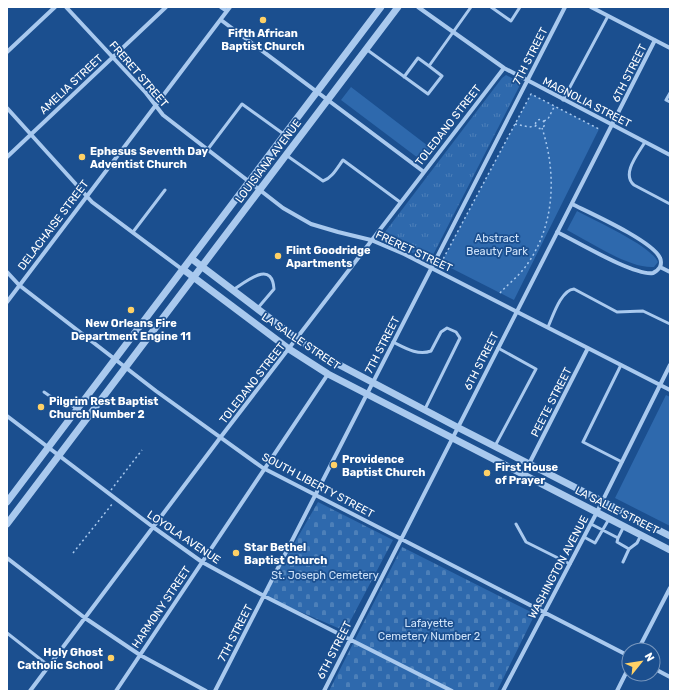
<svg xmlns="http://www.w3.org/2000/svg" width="677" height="698" font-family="Rubik,sans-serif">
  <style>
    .grass { fill: url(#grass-tufts) }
    .cemetery { fill: url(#cemetery-stones) }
    .park { fill: #2e69ad }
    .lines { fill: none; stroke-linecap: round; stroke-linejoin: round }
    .path { stroke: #a9c9ee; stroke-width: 1.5; stroke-dasharray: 2 3; stroke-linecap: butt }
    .service { stroke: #a9c9ee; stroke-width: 3 }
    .minor { stroke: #a9c9ee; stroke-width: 4 }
    .tertiary { stroke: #a9c9ee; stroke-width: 7 }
    .poi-dot { fill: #ffd166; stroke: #1b4f8f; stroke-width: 1.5 }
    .labels { text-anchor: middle; stroke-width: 3.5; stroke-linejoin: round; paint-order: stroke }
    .poi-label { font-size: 11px; font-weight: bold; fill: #fff; stroke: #1b4f8f; text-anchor: start }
    .street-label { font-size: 11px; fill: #fff; stroke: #1b4f8f }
    .park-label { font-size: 11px; fill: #cfe3fa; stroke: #1b4f8f }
  </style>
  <defs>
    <pattern id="grass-tufts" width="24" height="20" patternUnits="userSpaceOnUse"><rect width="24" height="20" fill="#2e69ad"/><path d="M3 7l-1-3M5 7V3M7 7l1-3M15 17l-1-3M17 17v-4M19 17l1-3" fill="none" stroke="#4d80b9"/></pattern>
    <pattern id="cemetery-stones" width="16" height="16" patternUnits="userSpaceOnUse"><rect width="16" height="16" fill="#2e69ad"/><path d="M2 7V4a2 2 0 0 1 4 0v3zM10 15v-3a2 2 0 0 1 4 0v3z" fill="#4d80b9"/></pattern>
  </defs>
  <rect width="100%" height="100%" fill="#1b4f8f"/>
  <path class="grass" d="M506,75L521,83L432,257L428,261L386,239L384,236L385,232L502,78Z"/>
  <path class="cemetery" d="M318,502L393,540L345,631L264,596Z
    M402,547L535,614L497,691H329Z"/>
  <path class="park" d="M351,87L432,149L422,161L341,100Z
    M531,94L599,129L514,300L441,263Z
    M577,211C595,221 650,245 658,262L654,267C630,269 590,242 567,230Z
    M666,395L670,397V526L615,498Z"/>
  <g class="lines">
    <path class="path" d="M535.5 124a4.5 4.5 0 1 1 9 0a4.5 4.5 0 1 1-9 0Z
      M544,121L548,119L554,107
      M515,124L529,127L536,126
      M441,263L531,94L599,129
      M500,293C508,284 519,276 526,266C555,226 557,174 542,128
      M111,490L142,450
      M73,553L113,503"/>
    <path class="service" d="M491,7L511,21L520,7
      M366,49L428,94L442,76L429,66L471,7
      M404,77L418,58L429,66
      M670,93L666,100L670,102
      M563,100L608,16
      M645,142C638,154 621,174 634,185L670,204
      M208,149L242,104L285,135
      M286,155L323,181C332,178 337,168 343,160L400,202
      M133,232L165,190
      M233,290C246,282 272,259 274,289L257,309
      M548,327C553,316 561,290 574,289L617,312L643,311L670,324
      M393,342C405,348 418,356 431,351L441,332L447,328L456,332L460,338L425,409
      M621,365L583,442L622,462
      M44,392L54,399L64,400L77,409
      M495,446L536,369L498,348
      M516,524L526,542L570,564
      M591,524L618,538L624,526
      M584,537L595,543L609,519
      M618,538L617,542L629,549
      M623,562L629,549L637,543L641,535
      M7,633L49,666"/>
    <path class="minor" d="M66,7L146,93L163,115L283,208L311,224L338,232L371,240L404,254L670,390
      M221,7L227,11
      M418,7L504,68L670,155
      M591,7L670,48
      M221,20L424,172
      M7,52L55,7
      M7,108L92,202L183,270
      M7,157L166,7
      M557,232C576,241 634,276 653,273C656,272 658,270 660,267C661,264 662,262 660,258C653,241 590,213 572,204
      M660,267L670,272
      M7,272L19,285L156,391L263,468L629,656
      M7,302L230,7
      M7,416L153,527L202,562L264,596L452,691
      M529,464L588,348
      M7,558L85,618L140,655L206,691
      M638,650L670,588
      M653,668L670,677
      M30,691L220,438L504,68
      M116,691L328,374
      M215,691L565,7
      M324,691L655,40
      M503,691L597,512L670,365
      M617,691L629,667"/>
    <path class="tertiary" d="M192,259L297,339L334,362L457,427L670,536
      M184,270L289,349L328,374L670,550
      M7,502L381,7
      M7,524L398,7"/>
  </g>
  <g class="poi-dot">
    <circle cx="263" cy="20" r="4"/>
    <circle cx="82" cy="157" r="4"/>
    <circle cx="278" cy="256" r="4"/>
    <circle cx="131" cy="310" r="4"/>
    <circle cx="41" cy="407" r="4"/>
    <circle cx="334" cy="465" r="4"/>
    <circle cx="487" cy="473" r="4"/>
    <circle cx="236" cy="553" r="4"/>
    <circle cx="111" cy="658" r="4"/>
  </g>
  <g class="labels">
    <g class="poi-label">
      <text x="263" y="37" text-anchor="middle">Fifth African<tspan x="263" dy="13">Baptist Church</tspan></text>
      <text x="90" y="155">Ephesus Seventh Day<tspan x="90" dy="13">Adventist Church</tspan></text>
      <text x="286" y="254">Flint Goodridge<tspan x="286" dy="13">Apartments</tspan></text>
      <text x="131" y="327" text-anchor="middle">New Orleans Fire<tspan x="131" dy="13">Department Engine 11</tspan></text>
      <text x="49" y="405">Pilgrim Rest Baptist<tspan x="49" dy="13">Church Number 2</tspan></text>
      <text x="342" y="463">Providence<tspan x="342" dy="13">Baptist Church</tspan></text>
      <text x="495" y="471">First House<tspan x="495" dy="13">of Prayer</tspan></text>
      <text x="244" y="551">Star Bethel<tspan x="244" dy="13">Baptist Church</tspan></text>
      <text x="103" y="656" text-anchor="end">Holy Ghost<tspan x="103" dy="13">Catholic School</tspan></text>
    </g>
    <g class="street-label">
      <text transform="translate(530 56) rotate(-63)" y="4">7TH STREET</text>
      <text transform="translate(629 73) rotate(-63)" y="4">6TH STREET</text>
      <text transform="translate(139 74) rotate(49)" y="4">FRERET STREET</text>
      <text transform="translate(71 84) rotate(-43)" y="4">AMELIA STREET</text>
      <text transform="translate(587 102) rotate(27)" y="4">MAGNOLIA STREET</text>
      <text transform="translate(448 125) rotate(-52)" y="4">TOLEDANO STREET</text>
      <text transform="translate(268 161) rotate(-53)" y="4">LOUISIANA AVENUE</text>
      <text transform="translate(53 225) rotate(-53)" y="4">DELACHAISE STREET</text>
      <text transform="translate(414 251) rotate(25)" y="4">FRERET STREET</text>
      <text transform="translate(301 341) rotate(34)" y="4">LA SALLE STREET</text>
      <text transform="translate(382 345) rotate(-63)" y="4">7TH STREET</text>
      <text transform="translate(481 361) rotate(-63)" y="4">6TH STREET</text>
      <text transform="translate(252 383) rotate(-52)" y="4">TOLEDANO STREET</text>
      <text transform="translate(551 402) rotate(-63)" y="4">PEETE STREET</text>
      <text transform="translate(318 485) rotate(28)" y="4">SOUTH LIBERTY STREET</text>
      <text transform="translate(617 510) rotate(27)" y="4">LA SALLE STREET</text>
      <text transform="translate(184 537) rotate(34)" y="4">LOYOLA AVENUE</text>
      <text transform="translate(558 567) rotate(-62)" y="4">WASHINGTON AVENUE</text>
      <text transform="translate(161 607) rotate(-56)" y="4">HARMONY STREET</text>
      <text transform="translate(235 633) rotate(-63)" y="4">7TH STREET</text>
      <text transform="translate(334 650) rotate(-63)" y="4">6TH STREET</text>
    </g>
    <g class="park-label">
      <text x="497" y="242">Abstract<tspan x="497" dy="13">Beauty Park</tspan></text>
      <text x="325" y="579">St. Joseph Cemetery</text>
      <text x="429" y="627">Lafayette<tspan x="429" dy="13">Cemetery Number 2</tspan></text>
    </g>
  </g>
  <rect width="677" height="698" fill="none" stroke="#ffffff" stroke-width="16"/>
  <g transform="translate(641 662) rotate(60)"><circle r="19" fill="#1b4f8f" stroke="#7695bc"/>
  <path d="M0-3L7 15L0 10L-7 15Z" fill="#ffd166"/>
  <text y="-6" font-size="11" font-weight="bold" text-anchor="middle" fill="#ffffff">N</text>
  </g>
</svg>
